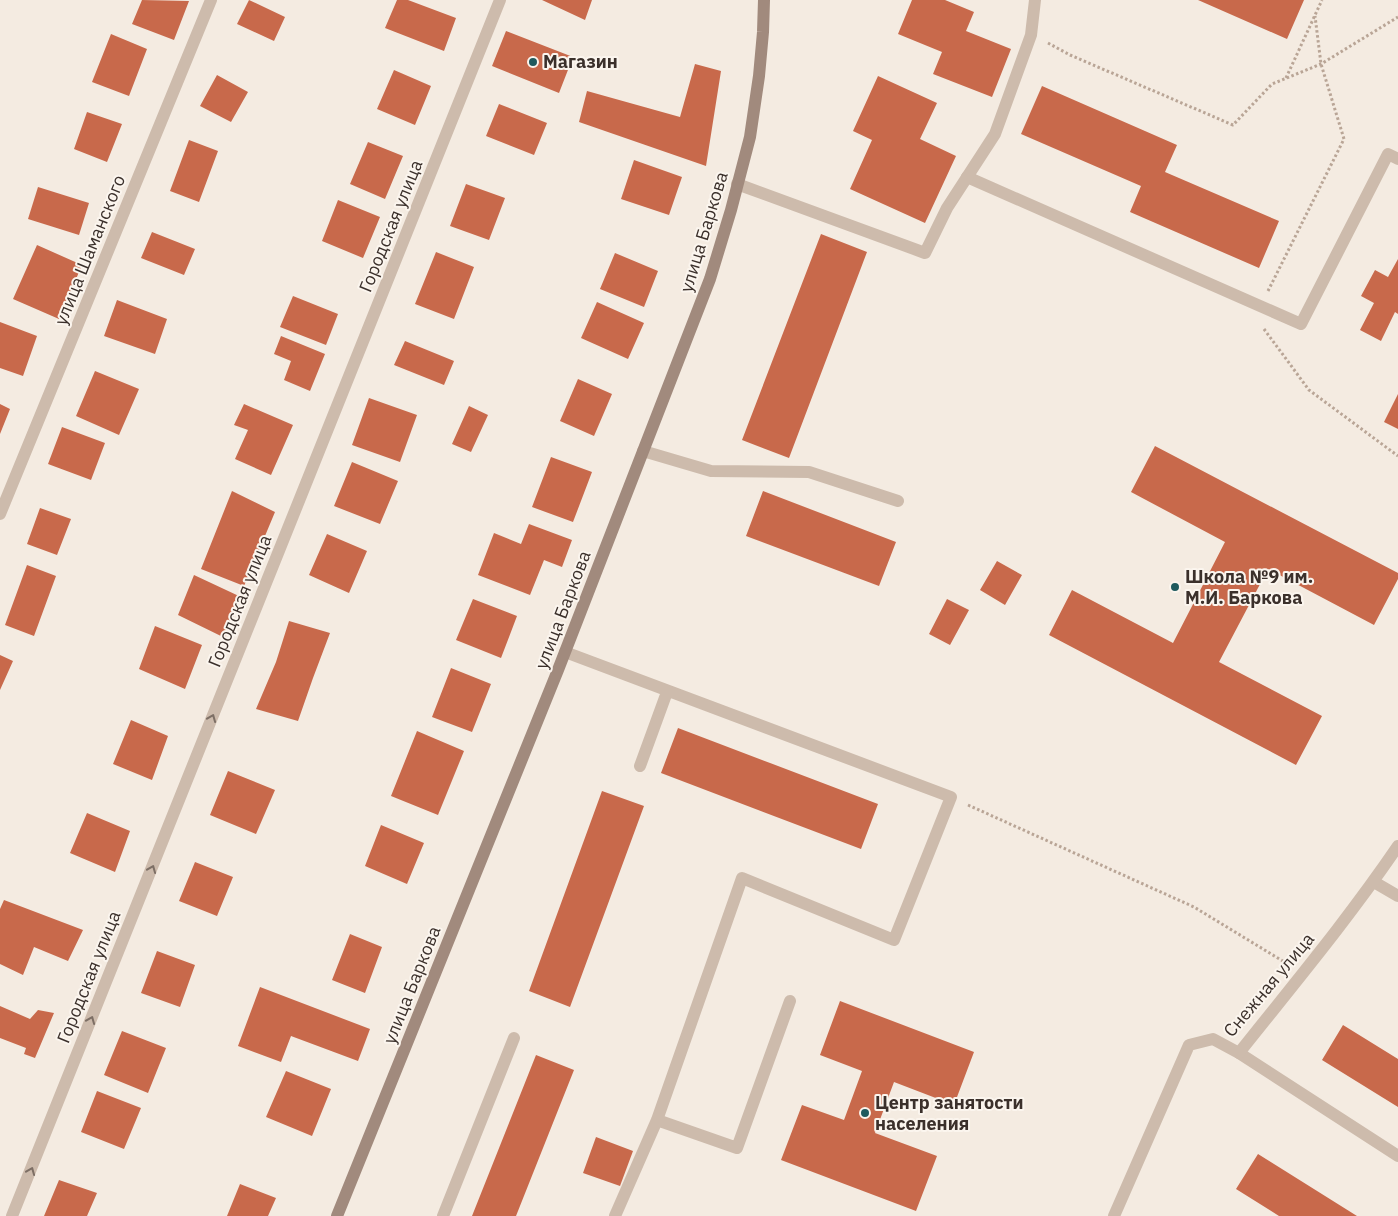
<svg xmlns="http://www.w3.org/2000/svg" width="1398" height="1216" font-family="'IBM Plex Sans',sans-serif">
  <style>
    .building { fill: #c8694b }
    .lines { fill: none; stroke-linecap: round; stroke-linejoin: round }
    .path { stroke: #b9a596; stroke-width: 3; stroke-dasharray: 2.5 2.5; stroke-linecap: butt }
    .service { stroke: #cdbbac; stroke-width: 12 }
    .minor { stroke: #cdbbac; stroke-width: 12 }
    .secondary { stroke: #a18a7d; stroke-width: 12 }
    .oneway { stroke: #7d6f65 }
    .poi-dot { fill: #1f5a5e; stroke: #fbf5ee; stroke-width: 2 }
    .labels { text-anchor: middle; stroke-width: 4; stroke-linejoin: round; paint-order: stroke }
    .poi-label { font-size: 18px; font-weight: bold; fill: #3b302b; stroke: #fbf5ee; text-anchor: start }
    .street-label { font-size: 18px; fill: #3b302b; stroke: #fbf5ee }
  </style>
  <rect width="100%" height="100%" fill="#f4ebe1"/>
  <path class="building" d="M142,0L189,1L174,40L132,24Z
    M249,0L285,17L274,41L237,24Z
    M397,0H408L456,18L444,51L385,28Z
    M542,0H592L585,20Z
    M912,0H945L974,12L966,31L1011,49L992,97L933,74L942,52L898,34Z
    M1198,0H1304L1287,39Z
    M506,31L573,57L559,93L492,66Z
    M111,34L147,49L129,96L92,82Z
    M695,64L721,71L706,166L579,122L587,91L680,117Z
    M394,70L431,86L415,125L377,109Z
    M217,75L248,92L231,122L200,106Z
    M878,76L937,103L920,139L956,156L925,223L850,189L872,140L853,131Z
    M1042,86L1177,145L1165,172L1279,221L1259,268L1130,212L1141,186L1021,134Z
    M499,104L547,123L534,155L486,136Z
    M87,112L122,124L107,162L74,149Z
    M189,140L218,151L199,202L170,191Z
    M368,142L403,156L385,199L350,184Z
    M634,160L682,177L669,215L621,199Z
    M466,184L505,198L489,240L450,226Z
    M38,187L89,203L79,235L28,219Z
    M338,200L380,217L363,258L322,241Z
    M152,232L195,249L184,275L141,258Z
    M821,234L867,252L789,458L742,440Z
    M37,245L82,265L59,319L13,299Z
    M436,252L474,267L454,319L415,304Z
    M615,253L658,271L644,307L600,289Z
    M1398,259V314L1395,312L1381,341L1360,330L1374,303L1361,296L1375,270L1388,277Z
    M293,296L338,314L326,345L280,327Z
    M117,300L167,319L155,354L104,336Z
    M597,302L644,323L628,359L581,338Z
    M0,322L37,336L23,376L0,368Z
    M281,336L325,354L310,391L284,380L291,361L274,354Z
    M405,341L454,361L444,385L394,365Z
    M95,371L139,389L119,435L76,416Z
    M578,379L612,394L594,436L560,421Z
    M1398,394V429L1384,422Z
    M369,398L417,415L400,462L352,445Z
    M0,404L10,409L0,434Z
    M244,404L293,425L271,475L235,459L248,430L234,425Z
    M469,406L488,415L471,452L452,444Z
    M62,427L105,443L91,480L48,464Z
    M1155,446L1398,573V579L1374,625L1268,569L1219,662L1322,716L1296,765L1049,635L1072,590L1173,643L1225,542L1131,492Z
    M551,457L592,472L573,522L532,507Z
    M352,462L398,481L380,524L334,506Z
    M232,491L275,512L244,586L201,569Z
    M763,491L896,542L879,586L746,536Z
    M40,508L71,519L57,555L27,544Z
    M529,524L572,540L562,567L544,560L530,595L478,575L494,533L521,544Z
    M327,534L367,551L349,593L309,575Z
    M997,561L1022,575L1005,605L980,590Z
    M27,565L56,576L34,636L5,625Z
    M194,575L241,597L225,638L178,615Z
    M473,599L517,616L501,658L456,640Z
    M947,599L969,610L950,645L929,634Z
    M289,621L330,633L313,678L298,721L256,709L276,662Z
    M155,626L202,645L185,689L139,669Z
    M0,655L13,661L0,690Z
    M451,668L491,684L472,732L432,717Z
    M131,720L168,736L152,780L113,764Z
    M678,728L878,804L861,849L661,773Z
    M417,731L464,751L438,815L391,796Z
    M228,771L275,790L256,834L210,815Z
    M602,791L644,806L570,1007L529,991Z
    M87,813L130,831L115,872L70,853Z
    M381,825L424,843L407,884L365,866Z
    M195,862L233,877L217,916L179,901Z
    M4,900L83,930L68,961L34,947L23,975L0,964V909Z
    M350,934L382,947L365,993L332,980Z
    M157,951L195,965L180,1007L141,993Z
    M260,987L370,1029L358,1061L291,1036L281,1062L238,1046Z
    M840,1001L974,1052L954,1105L894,1082L875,1133L937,1156L916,1211L781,1160L802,1105L844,1120L862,1071L820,1055Z
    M0,1006L30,1019L38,1010L54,1013L35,1058L24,1054L26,1048L0,1038Z
    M1343,1025L1398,1059V1107L1322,1060Z
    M122,1031L166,1048L148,1093L104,1075Z
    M536,1055L574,1070L516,1216H472Z
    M286,1071L331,1089L312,1136L266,1117Z
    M97,1091L141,1108L124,1149L81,1132Z
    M596,1137L633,1151L620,1186L583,1173Z
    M1258,1154L1357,1216H1279L1236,1189Z
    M59,1180L97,1193L87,1216H44Z
    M240,1184L276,1198L268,1216H227Z"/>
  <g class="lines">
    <path class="path" d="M1048,43L1070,55L1233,125L1272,84L1321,64L1398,17
      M1286,78L1322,0
      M1268,291L1344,139L1321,64L1315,16
      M1264,329L1309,390L1398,456
      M968,805L1194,907L1286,963"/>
    <path class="service" d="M967,177L1301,324L1388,154L1398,159
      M565,652L951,797L894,940L742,878L657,1120L615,1216
      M640,766L667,692
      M1374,882L1398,896
      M1239,1053L1398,1156
      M657,1120L737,1148L790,1001
      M443,1216L514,1038"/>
    <path class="minor" d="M737,184L925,253L947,208L995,134L1031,35L1035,0
      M643,451L711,471L809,472L898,501
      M0,514L211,0
      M12,1216L500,0
      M1114,1216L1189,1045L1213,1039L1239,1053C1293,985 1349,918 1398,846"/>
    <path class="secondary" d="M337,1216L558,670L710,279L731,210L750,137L759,76L763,32L764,0"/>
  </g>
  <defs><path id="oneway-chevron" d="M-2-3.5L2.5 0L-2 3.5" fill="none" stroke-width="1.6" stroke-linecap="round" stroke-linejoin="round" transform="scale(1.25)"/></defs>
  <g class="oneway">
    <use href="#oneway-chevron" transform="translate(212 718) rotate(-68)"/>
    <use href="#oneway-chevron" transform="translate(152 869) rotate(-68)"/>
    <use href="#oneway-chevron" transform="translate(91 1020) rotate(-68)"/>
    <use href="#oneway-chevron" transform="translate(31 1171) rotate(-68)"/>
  </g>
  <g class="poi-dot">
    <circle cx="533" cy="62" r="5"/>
    <circle cx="1175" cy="587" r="5"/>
    <circle cx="865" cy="1113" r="5"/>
  </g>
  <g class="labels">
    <g class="poi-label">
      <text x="543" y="68">Магазин</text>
      <text x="1185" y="583">Школа №9 им.<tspan x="1185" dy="21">М.И. Баркова</tspan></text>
      <text x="875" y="1109">Центр занятости<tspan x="875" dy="21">населения</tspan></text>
    </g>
    <g class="street-label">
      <text transform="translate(391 226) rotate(-68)" y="6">Городская улица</text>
      <text transform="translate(704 232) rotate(-73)" y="6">улица Баркова</text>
      <text transform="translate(90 250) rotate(-68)" y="6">улица Шаманского</text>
      <text transform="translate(240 601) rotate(-68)" y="6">Городская улица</text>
      <text transform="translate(563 610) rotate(-69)" y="6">улица Баркова</text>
      <text transform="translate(89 977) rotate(-68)" y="6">Городская улица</text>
      <text transform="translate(412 985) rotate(-68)" y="6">улица Баркова</text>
      <text transform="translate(1269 985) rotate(-50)" y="6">Снежная улица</text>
    </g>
  </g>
</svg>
